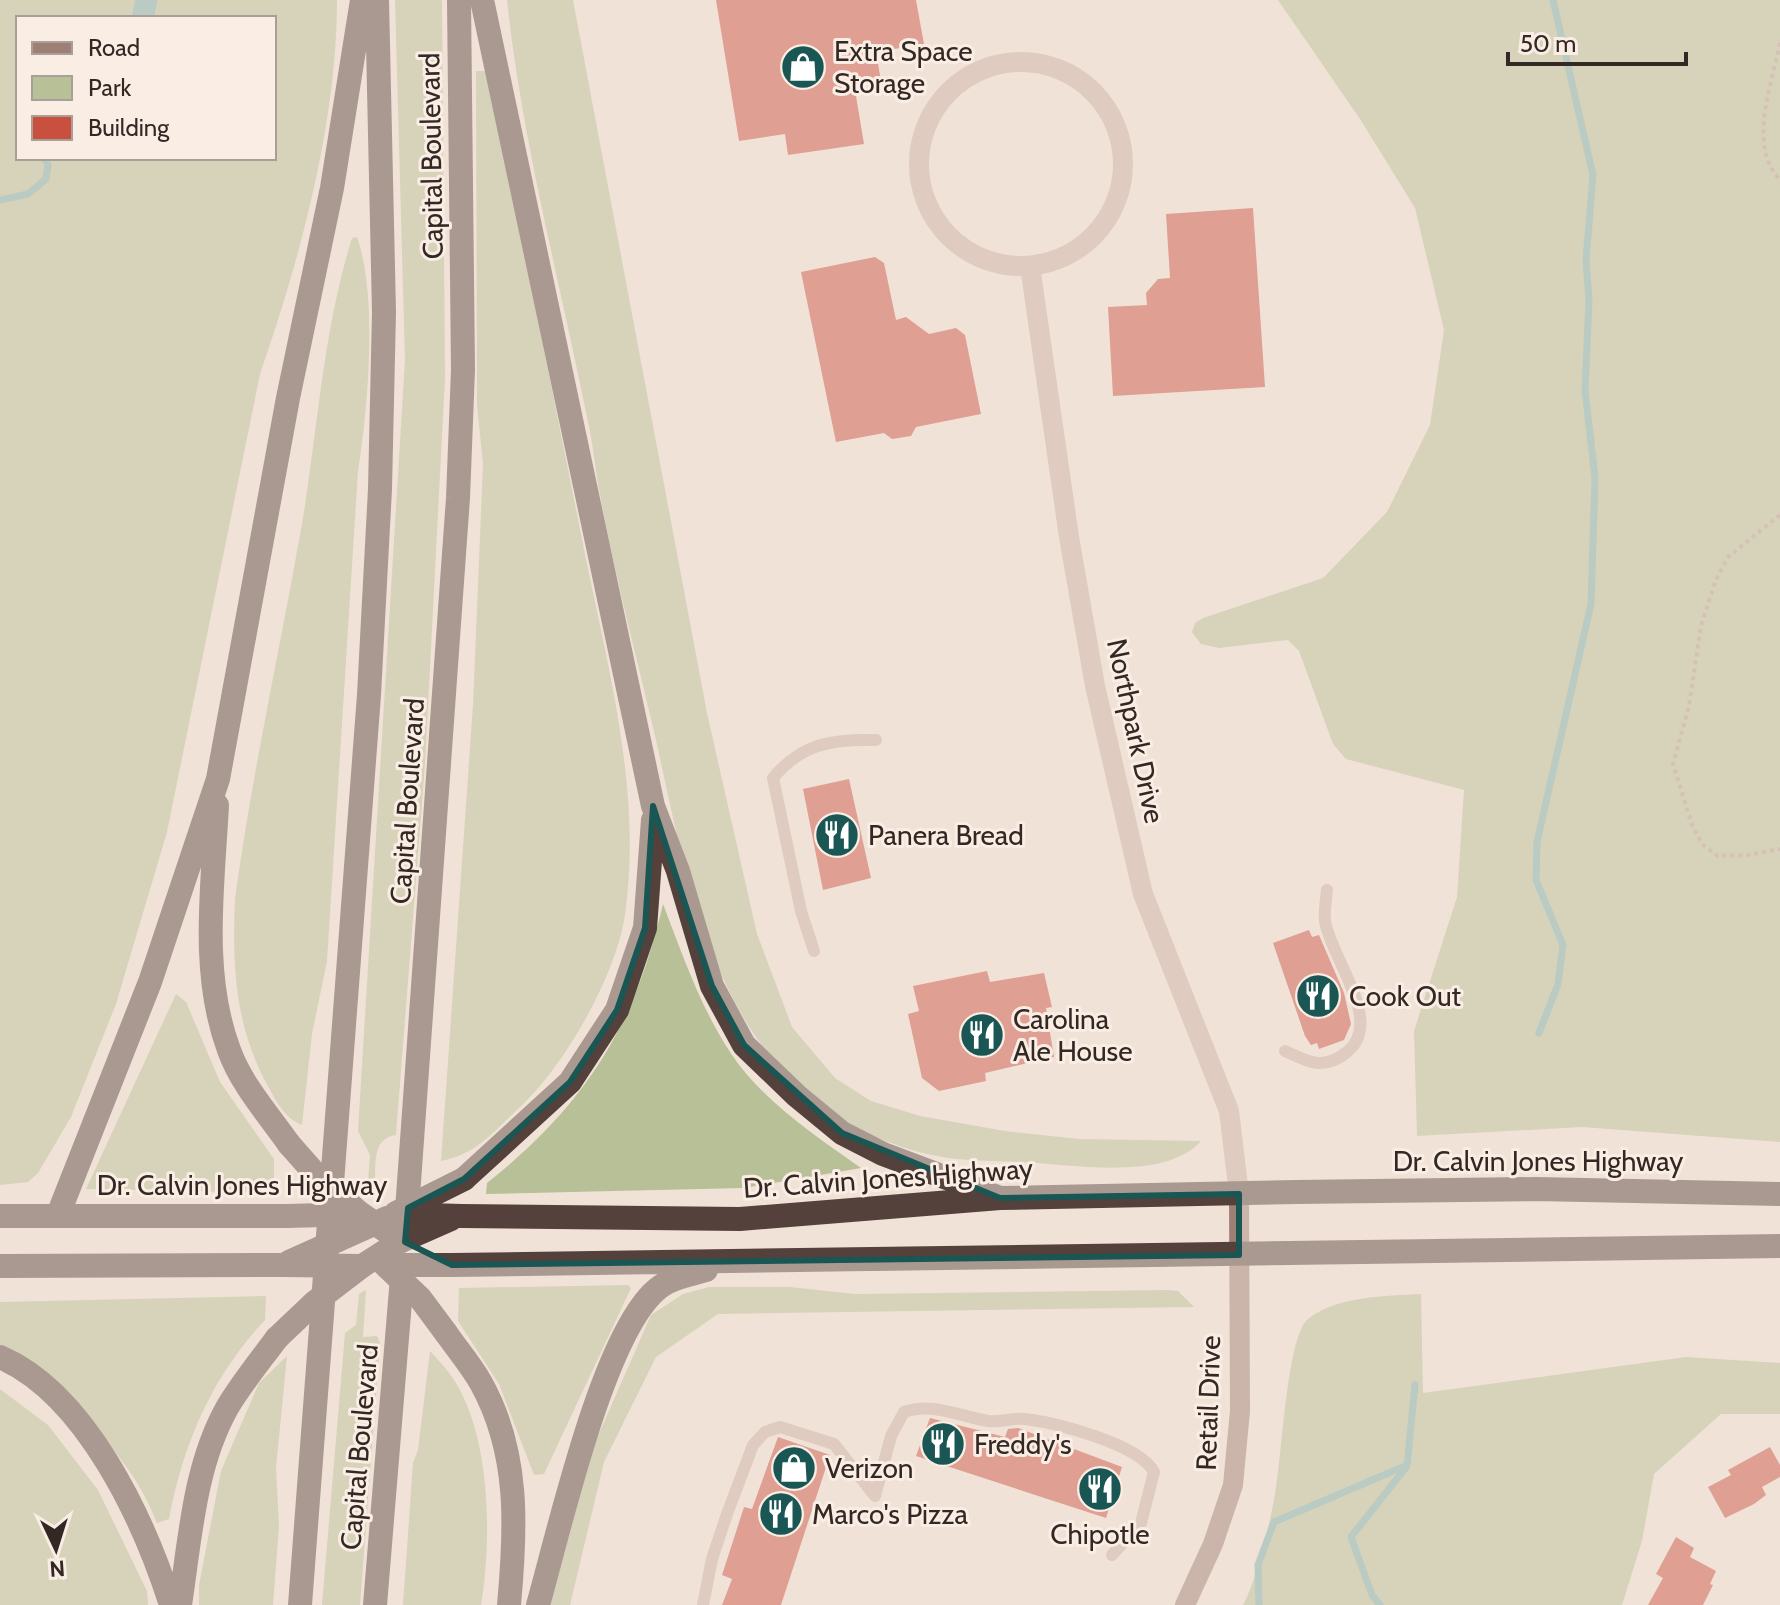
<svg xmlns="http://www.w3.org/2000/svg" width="1780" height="1605" font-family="Cabin,sans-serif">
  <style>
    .green { fill: #b8c097 }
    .water { fill: #76afaa }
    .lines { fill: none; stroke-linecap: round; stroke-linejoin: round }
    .stream { stroke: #76afaa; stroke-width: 7 }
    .building { fill: #c94f3e }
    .path { stroke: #b59a8e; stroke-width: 4; stroke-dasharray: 4 4; stroke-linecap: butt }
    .lane { stroke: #c9b0a3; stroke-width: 12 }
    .street { stroke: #c9b0a3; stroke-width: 20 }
    .secondary { stroke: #9d7f75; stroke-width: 20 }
    .highway { stroke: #55413c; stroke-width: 24 }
    .highway-bridge { stroke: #55413c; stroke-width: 24 }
    .marked { fill: none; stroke: #1a5653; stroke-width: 6; stroke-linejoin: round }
    .labels { text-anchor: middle; stroke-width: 6; stroke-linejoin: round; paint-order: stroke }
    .poi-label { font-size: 28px; fill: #342825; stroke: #f9ede4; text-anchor: start }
    .street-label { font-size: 28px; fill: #342825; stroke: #f9ede4 }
  </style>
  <rect width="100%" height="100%" fill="#f1e2d7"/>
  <path class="green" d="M0,0H135L131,18H18V158H274V18H154L158,0H337C337,123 300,259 260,374L167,832L116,1004L71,1117L38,1173L28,1182L0,1185Z
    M395,0H442L445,378L425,764L396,1135C371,1138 376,1167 375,1187L368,1181L370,1155L358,1131L405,360Z
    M507,0H573L707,713L757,934L792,1027L835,1078L871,1101L920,1116L1005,1131L1079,1139L1201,1141C1165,1182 1071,1164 1020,1162C999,1161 978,1161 957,1159C897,1153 824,1119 784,1073C702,981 682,857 656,740C637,658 615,577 600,495C595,469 593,442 587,417C559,278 522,141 507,0Z
    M1278,0H1780V1142L1582,1127L1417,1136L1414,1031L1457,897L1464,790L1346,759L1333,744L1299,651L1288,640L1219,648L1201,644L1192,632L1195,623L1203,618L1323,578L1387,512L1430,425L1444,330L1415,208L1360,119Z
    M476,71H488C519,227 551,383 582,539C606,661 643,789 625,915C616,976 564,1067 519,1108C494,1131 476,1155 441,1161L473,705L483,464L477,405Z
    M357,237C378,296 368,409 358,471L327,961L312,1034L302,1125C285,1118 277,1103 269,1088C235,1028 232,967 235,899C252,773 280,649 302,524C318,428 323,331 352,238Z
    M663,904C683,956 701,1009 732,1055C763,1101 816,1136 861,1168L744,1188L486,1194L487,1183C585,1105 635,1026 663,904Z
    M176,994L186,1002L220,1082L274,1159V1193L86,1189Z
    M628,1285L631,1288L544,1474L534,1475L499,1384L458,1321L459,1288Z
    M709,1287H790L855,1294L1168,1290L1178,1291L1194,1307L718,1314L656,1357L604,1462L570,1605H543L590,1454L651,1315L683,1294Z
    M366,1290L363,1337L377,1336L380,1343L360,1605H322L345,1333L356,1325L359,1294Z
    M1421,1294L1423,1393L1686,1357L1780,1363V1414H1721L1654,1474L1642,1541L1622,1605H1243C1257,1580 1272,1516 1276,1487C1282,1455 1287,1336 1308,1319C1336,1296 1386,1296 1421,1294Z
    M266,1296L265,1320C212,1376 183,1444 169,1519L157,1523C128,1446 61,1398 0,1346V1302Z
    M430,1351C438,1360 447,1369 454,1380C491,1437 492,1540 481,1605H403L413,1463L418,1450Z
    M287,1356L276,1468L279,1526L273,1605H199V1585L221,1471L259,1383Z
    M0,1389L48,1425L98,1490L147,1591L148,1605H0Z"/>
  <path class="water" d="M135,0H158L154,18H131Z"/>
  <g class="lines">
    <path class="stream" d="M0,200L28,194L46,179L48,165L44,158
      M1539,1033L1558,984L1563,945L1536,880L1537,842L1591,604L1595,478L1585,390L1589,299L1586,260L1593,175L1553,0
      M1259,1605L1258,1565L1274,1522L1405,1466
      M1380,1605L1372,1595L1351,1537L1407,1466L1415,1385"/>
  </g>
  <path class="building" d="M716,0H916L924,44L876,52L881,81L854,84L864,144L788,155L785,134L739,141Z
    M1253,208L1265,387L1113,396L1108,307L1147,305L1146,293L1158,279L1170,278L1166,214Z
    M875,257L884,263L896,320L906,317L929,334L956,328L965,335L981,414L916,427L911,436L892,439L884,433L836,442L801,272Z
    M849,779L871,878L823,890L803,789Z
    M1309,930L1312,937L1319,935L1344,993L1351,1024L1344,1040L1319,1049L1317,1043L1311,1045L1305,1036L1273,943Z
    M987,971L990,982L1044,973L1052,1007L1046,1008L1054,1057L985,1073L986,1081L939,1091L922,1078L908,1014L919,1011L913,986Z
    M930,1418L1005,1437L1008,1429L1018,1428L1122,1467L1106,1518L916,1456Z
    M778,1437L830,1455L781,1605H722L732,1579L722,1575L744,1507L752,1509Z
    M1770,1447L1780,1465V1477L1762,1487L1766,1495L1754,1504L1725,1518L1708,1487L1731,1475L1728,1470Z
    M1676,1537L1694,1548L1690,1557L1716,1571L1710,1584L1713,1585L1703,1605H1648L1663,1578L1656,1574Z"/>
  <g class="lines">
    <path class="path" d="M1780,43C1772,85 1747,144 1780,180
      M1780,515L1728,557L1715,582L1701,626L1689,706L1673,764L1692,825L1702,844L1718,856L1747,855L1780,849"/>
    <path class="lane" d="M814,951L801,911L773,778C802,743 833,739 876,740
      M1285,1051C1309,1062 1324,1071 1347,1052C1385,1022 1331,959 1325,921C1324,911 1326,900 1327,890
      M875,1496L891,1436L904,1412C933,1402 958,1416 988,1421C1000,1423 1013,1417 1025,1419C1057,1423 1139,1444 1154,1472L1141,1523L1112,1555
      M703,1605L712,1559L727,1514L753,1445L765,1432L780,1427L834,1444L875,1496"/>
    <path class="street" d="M919 164a102 102 0 1 1 204 0a102 102 0 1 1-204 0Z
      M1030,266L1069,537L1095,686L1143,894L1229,1111L1239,1194"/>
    <path class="secondary" d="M1185,1605L1213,1544L1233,1485L1240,1411L1239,1194"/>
    <path class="highway" d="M482,0L653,806L678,871L712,986L744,1045L797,1096L842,1133L883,1154L1000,1198
      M217,805C213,885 200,973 229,1050C241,1084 268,1114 289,1144
      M464,1179L570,1082L617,1010L645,928L653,820
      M361,1214L401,1241L362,1266
      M58,1215L150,982L218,779L288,398L332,188L362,0
      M0,1216H287
      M461,1216L740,1219L1000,1198L1296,1192L1536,1189L1780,1194
      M406,1224L458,498L463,370L459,0
      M338,1240L387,1218
      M452,1265L1780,1246
      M0,1266L283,1265
      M446,1333C457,1349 471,1365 481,1383C520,1453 516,1529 509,1605
      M0,1357C86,1394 144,1520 171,1605
      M180,1605C190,1540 194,1467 227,1408C241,1384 260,1361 277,1338
      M300,1605L369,695L380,489L384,312L377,0
      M375,1605L403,1265
      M538,1605C559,1531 602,1339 655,1291C669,1278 689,1275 706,1270"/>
    <path class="highway-bridge" d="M289,1144L319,1178L361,1214
      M396,1213L464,1179
      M399,1214L461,1216
      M287,1216L361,1214
      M401,1241L451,1219
      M289,1262L338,1240
      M283,1265L362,1266
      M385,1265L420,1298L446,1333
      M385,1265H452
      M277,1338L315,1302L362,1266"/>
  </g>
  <path d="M0 0H1780V1605H0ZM653,806L712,986L744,1045L842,1133L1000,1198L1239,1194V1255L452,1265L405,1242L408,1208L464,1179L570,1082L617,1010L645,928Z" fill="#f1e2d7" fill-opacity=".55" fill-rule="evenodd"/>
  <path class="marked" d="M653,806L712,986L744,1045L842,1133L1000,1198L1239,1194V1255L452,1265L405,1242L408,1208L464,1179L570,1082L617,1010L645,928Z"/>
  <defs>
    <g id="shop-disc" transform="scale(2.3)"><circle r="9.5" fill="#1a5653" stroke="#f9ede4"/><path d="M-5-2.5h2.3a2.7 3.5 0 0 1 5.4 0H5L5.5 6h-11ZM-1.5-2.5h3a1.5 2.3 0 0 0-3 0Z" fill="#fff"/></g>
    <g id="restaurant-disc" transform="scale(2.3)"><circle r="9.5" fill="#1a5653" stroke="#f9ede4"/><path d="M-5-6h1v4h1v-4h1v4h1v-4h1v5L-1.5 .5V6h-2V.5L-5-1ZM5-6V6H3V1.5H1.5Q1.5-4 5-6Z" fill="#fff"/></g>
  </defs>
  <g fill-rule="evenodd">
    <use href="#shop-disc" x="803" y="67"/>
    <use href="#restaurant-disc" x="837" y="835"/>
    <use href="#restaurant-disc" x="1318" y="996"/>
    <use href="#restaurant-disc" x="982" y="1035"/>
    <use href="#restaurant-disc" x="943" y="1444"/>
    <use href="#shop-disc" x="794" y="1468"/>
    <use href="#restaurant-disc" x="1100" y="1489"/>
    <use href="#restaurant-disc" x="781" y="1514"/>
  </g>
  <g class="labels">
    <g class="poi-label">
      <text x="834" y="61">Extra Space<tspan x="834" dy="32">Storage</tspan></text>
      <text x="868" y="845">Panera Bread</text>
      <text x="1349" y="1006">Cook Out</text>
      <text x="1013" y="1029">Carolina<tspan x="1013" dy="32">Ale House</tspan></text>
      <text x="974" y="1454">Freddy's</text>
      <text x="825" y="1478">Verizon</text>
      <text x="812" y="1524">Marco's Pizza</text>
      <text x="1100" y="1544" text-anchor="middle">Chipotle</text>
    </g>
    <g class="street-label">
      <text transform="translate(431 156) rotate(-91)" y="10">Capital Boulevard</text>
      <text transform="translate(1136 731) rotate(78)" y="10">Northpark Drive</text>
      <text transform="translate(407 801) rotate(-86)" y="10">Capital Boulevard</text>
      <text x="1538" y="1171">Dr. Calvin Jones Highway</text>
      <text transform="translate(888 1178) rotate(-4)" y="10">Dr. Calvin Jones Highway</text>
      <text x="242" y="1195">Dr. Calvin Jones Highway</text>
      <text transform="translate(1208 1403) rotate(-88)" y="10">Retail Drive</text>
      <text transform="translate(359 1447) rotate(-85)" y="10">Capital Boulevard</text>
    </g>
  </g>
  <rect x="16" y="16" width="260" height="144" fill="#f9ede4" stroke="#aa9e98" stroke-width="2"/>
  <rect x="32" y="42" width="40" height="12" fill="#9d7f75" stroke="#aa9e98" stroke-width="2"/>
  <text x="88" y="56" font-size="24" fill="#342825">Road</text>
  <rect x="32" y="76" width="40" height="24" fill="#b8c097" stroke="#aa9e98" stroke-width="2"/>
  <text x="88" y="96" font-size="24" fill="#342825">Park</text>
  <rect x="32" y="116" width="40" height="24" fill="#c94f3e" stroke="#aa9e98" stroke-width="2"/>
  <text x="88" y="136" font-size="24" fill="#342825">Building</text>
  <g transform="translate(56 1549) rotate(176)" stroke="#f9ede4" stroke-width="6" paint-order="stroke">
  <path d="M0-6L14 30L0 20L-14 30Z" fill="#342825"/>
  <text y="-12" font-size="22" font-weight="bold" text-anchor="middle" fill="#342825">N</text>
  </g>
  <path d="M1508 52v12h178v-12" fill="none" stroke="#342825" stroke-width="4"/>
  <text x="1520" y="52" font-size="24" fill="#342825" stroke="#f9ede4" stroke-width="6" paint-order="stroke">50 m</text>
</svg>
